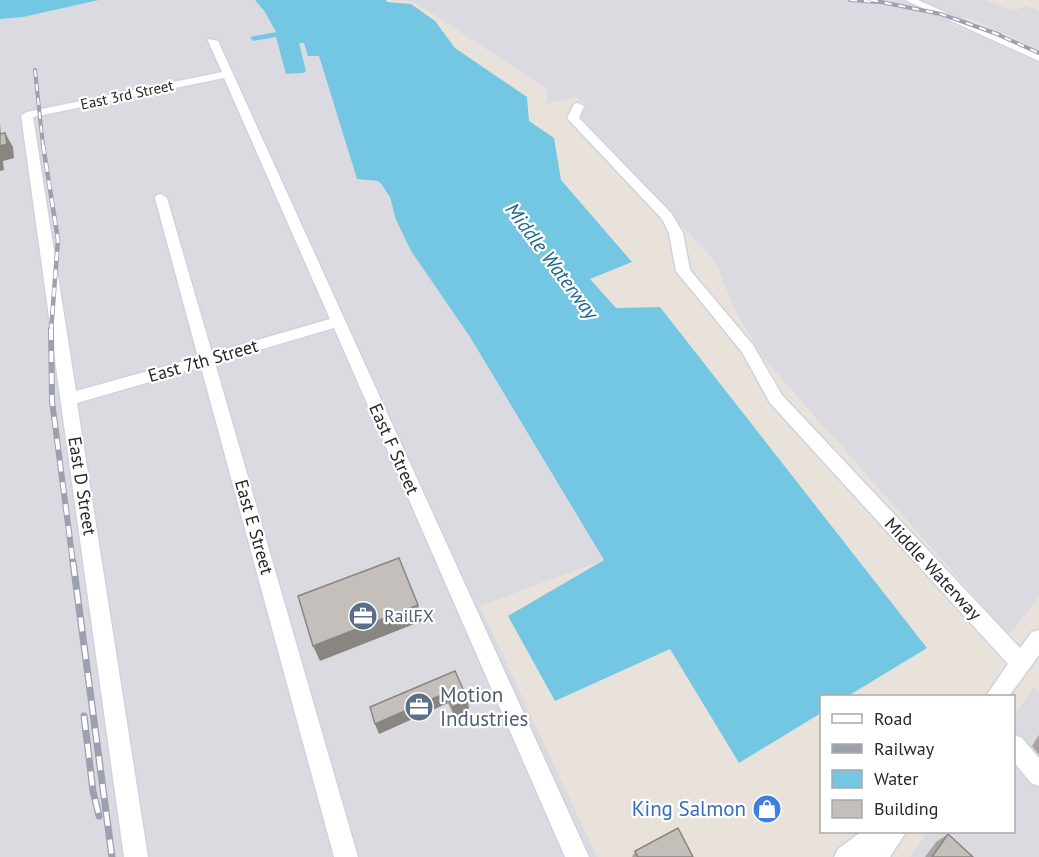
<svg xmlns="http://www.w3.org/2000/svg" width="1039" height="857" font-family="'PT Sans',sans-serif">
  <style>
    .industrial { fill: #dcdae1 }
    .water { fill: #74c7e3 }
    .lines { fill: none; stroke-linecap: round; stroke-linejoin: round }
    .minor-casing { stroke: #cfd2df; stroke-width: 3 }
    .minor { fill: #fff; fill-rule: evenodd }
    .rail-far3-casing { stroke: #9da0b0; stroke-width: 4 }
    .rail-far2-casing { stroke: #9da0b0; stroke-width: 4.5 }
    .rail-far1-casing { stroke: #9da0b0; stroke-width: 6 }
    .rail-casing { stroke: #9da0b0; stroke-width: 7 }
    .rail-far3 { stroke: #fff; stroke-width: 2; stroke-dasharray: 7; stroke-linecap: butt }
    .rail-far2 { stroke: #fff; stroke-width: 3; stroke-dasharray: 9; stroke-linecap: butt }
    .rail-far1 { stroke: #fff; stroke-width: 4; stroke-dasharray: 11; stroke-linecap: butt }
    .rail { stroke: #fff; stroke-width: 4.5; stroke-dasharray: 14; stroke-linecap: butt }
    .wall { fill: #a9a4a0 }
    .shaded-wall { fill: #898682 }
    .building { fill: #c4bfba; stroke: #898682; stroke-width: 1.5 }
    .labels { text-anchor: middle; stroke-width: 4.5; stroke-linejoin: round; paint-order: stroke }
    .far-street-label { font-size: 15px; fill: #272727; stroke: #fff }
    .street-label { font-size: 18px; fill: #272727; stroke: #fff }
    .service-label { font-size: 18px; fill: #4e5e75; stroke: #fff; text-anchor: start }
    .water-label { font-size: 20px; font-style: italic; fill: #18648b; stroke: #fff }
    .near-service-label { font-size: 21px; fill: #4e5e75; stroke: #fff; text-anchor: start }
    .near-shop-label { font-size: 21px; fill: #366cbe; stroke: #fff; text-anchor: end }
  </style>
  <rect width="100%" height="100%" fill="#e9e2da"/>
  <path class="industrial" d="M99,0H255L265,12L276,32L251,37H276L280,46L304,43L319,55L357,179L378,181L382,185L390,197L396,220L411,251L470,337L604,560L480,606L597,857H0V19L23,17Z
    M393,0H984L1013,11L1026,6L1039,11V49L966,17L948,24L1039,56V597L1009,635L764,359L734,308L717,265L709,254L576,119L586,105L576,97L546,104L547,89L413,1Z
    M1034,687L1039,692V857H910L928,832H1014V715Z"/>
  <path class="water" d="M0,0H99L23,17L0,19Z
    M255,0H386L387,2L411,4L435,21L455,48L527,97L529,121L554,138L561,180L632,262L590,279L616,308L660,307L927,648L848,696H822L821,713L739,763L670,649L555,701L508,616L604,560L470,337L411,251L396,220L390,197L382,185L378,181L357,179L319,56H308L304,43H299L306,71L303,73L286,74L276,37L253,41L250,37L276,32L265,12Z"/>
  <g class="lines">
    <g class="minor-casing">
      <path id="minor" d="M905,0H918L1039,54V61Z
        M209,39L218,41L589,857H565L334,328L215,363L358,857H334L201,367L77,403L148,857H124L21,115L27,112L222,72L208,41ZM224,78L330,319L212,353L167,198L161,194L157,195L155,198L198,357L76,391L33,117Z
        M578,103L584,106L579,118L672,214L683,233L690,270L753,345L782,395L1020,648L1032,632L1039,630V655L1009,696H986L1008,664L770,403L742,352L676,271L669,233L662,219L567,118L574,104Z
        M1014,735L1022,738L1039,758V786L1031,783L1014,762Z
        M861,832H906L890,857H834L838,849Z"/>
    </g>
    <use href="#minor" class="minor"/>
    <g class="rail-far3-casing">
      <path id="rail-far3" d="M850,0L878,2
        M871,0L941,14L1000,35
        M992,32L1039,53
        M35,70L43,146"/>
    </g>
    <g class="rail-far2-casing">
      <path id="rail-far2" d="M43,145L58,240L51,331"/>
    </g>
    <g class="rail-far1-casing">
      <path id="rail-far1" d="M51,329L52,401L73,563"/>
    </g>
    <g class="rail-casing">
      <path id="rail" d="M73,562L112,857
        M84,716L93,791L99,816"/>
    </g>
    <use href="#rail-far3" class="rail-far3"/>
    <use href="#rail-far2" class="rail-far2"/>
    <use href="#rail-far1" class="rail-far1"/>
    <use href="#rail" class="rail"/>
  </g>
  <path class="wall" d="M455,671L469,710L454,717L448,703L379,734Z
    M1039,735V755L1032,746Z
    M948,834L973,857H925L936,842Z
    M635,851L693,857H632Z"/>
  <path class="shaded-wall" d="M0,124L2,145L5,133L13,147L14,158L3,161L4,170L0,171Z
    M418,605L422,621L320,661L313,646Z
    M446,693L448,703L379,734L375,724Z
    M468,700L469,710L454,717L452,707Z"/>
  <path class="building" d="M5,133L7,144L0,146V134Z
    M399,558L418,605L313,646L298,596Z
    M455,671L468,700L452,707L446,693L375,724L370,707Z
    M678,828L693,857H638L635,851Z
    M948,834L973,857H932Z"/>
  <defs>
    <g id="office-disc" transform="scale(1.5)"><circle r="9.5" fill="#5c6f8a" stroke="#fff"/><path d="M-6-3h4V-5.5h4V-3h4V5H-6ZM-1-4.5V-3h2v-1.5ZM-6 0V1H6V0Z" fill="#fff"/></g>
    <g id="shop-disc" transform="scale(1.5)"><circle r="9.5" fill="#3f7fe0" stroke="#fff"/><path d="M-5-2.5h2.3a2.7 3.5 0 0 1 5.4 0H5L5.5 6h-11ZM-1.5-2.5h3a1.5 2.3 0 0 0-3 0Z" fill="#fff"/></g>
  </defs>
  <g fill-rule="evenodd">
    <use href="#office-disc" x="363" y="616"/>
    <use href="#office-disc" x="419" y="707"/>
    <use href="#shop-disc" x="767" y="809"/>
  </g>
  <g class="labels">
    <g class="far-street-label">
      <text transform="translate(127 95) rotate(-12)" y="5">East 3rd Street</text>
    </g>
    <g class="street-label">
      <text transform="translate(203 361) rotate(-16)" y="6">East 7th Street</text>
      <text transform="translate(394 449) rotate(66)" y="6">East F Street</text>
      <text transform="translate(82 486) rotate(81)" y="6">East D Street</text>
      <text transform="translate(254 527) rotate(74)" y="6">East E Street</text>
      <text transform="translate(933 569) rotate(47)" y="6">Middle Waterway</text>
    </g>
    <g class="service-label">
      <text x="384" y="622">RailFX</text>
    </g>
    <g class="water-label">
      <text transform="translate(552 261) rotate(53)" y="7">Middle Waterway</text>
    </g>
    <g class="near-service-label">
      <text x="440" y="702">Motion<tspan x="440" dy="24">Industries</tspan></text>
    </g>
    <g class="near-shop-label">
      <text x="746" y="816">King Salmon</text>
    </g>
  </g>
  <rect x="820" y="695" width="195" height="138" fill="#ffffff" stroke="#a9a9a9" stroke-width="1.5"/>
  <rect x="832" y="714" width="30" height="9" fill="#ffffff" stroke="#a9a9a9" stroke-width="1.5"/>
  <text x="874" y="725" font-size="18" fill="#272727">Road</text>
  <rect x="832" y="744" width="30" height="9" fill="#9da0b0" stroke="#a9a9a9" stroke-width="1.5"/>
  <text x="874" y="755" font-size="18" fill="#272727">Railway</text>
  <rect x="832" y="770" width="30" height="18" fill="#74c7e3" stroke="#a9a9a9" stroke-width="1.5"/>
  <text x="874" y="785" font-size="18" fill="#272727">Water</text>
  <rect x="832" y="800" width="30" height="18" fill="#c4bfba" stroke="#a9a9a9" stroke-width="1.5"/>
  <text x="874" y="815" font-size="18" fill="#272727">Building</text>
</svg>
